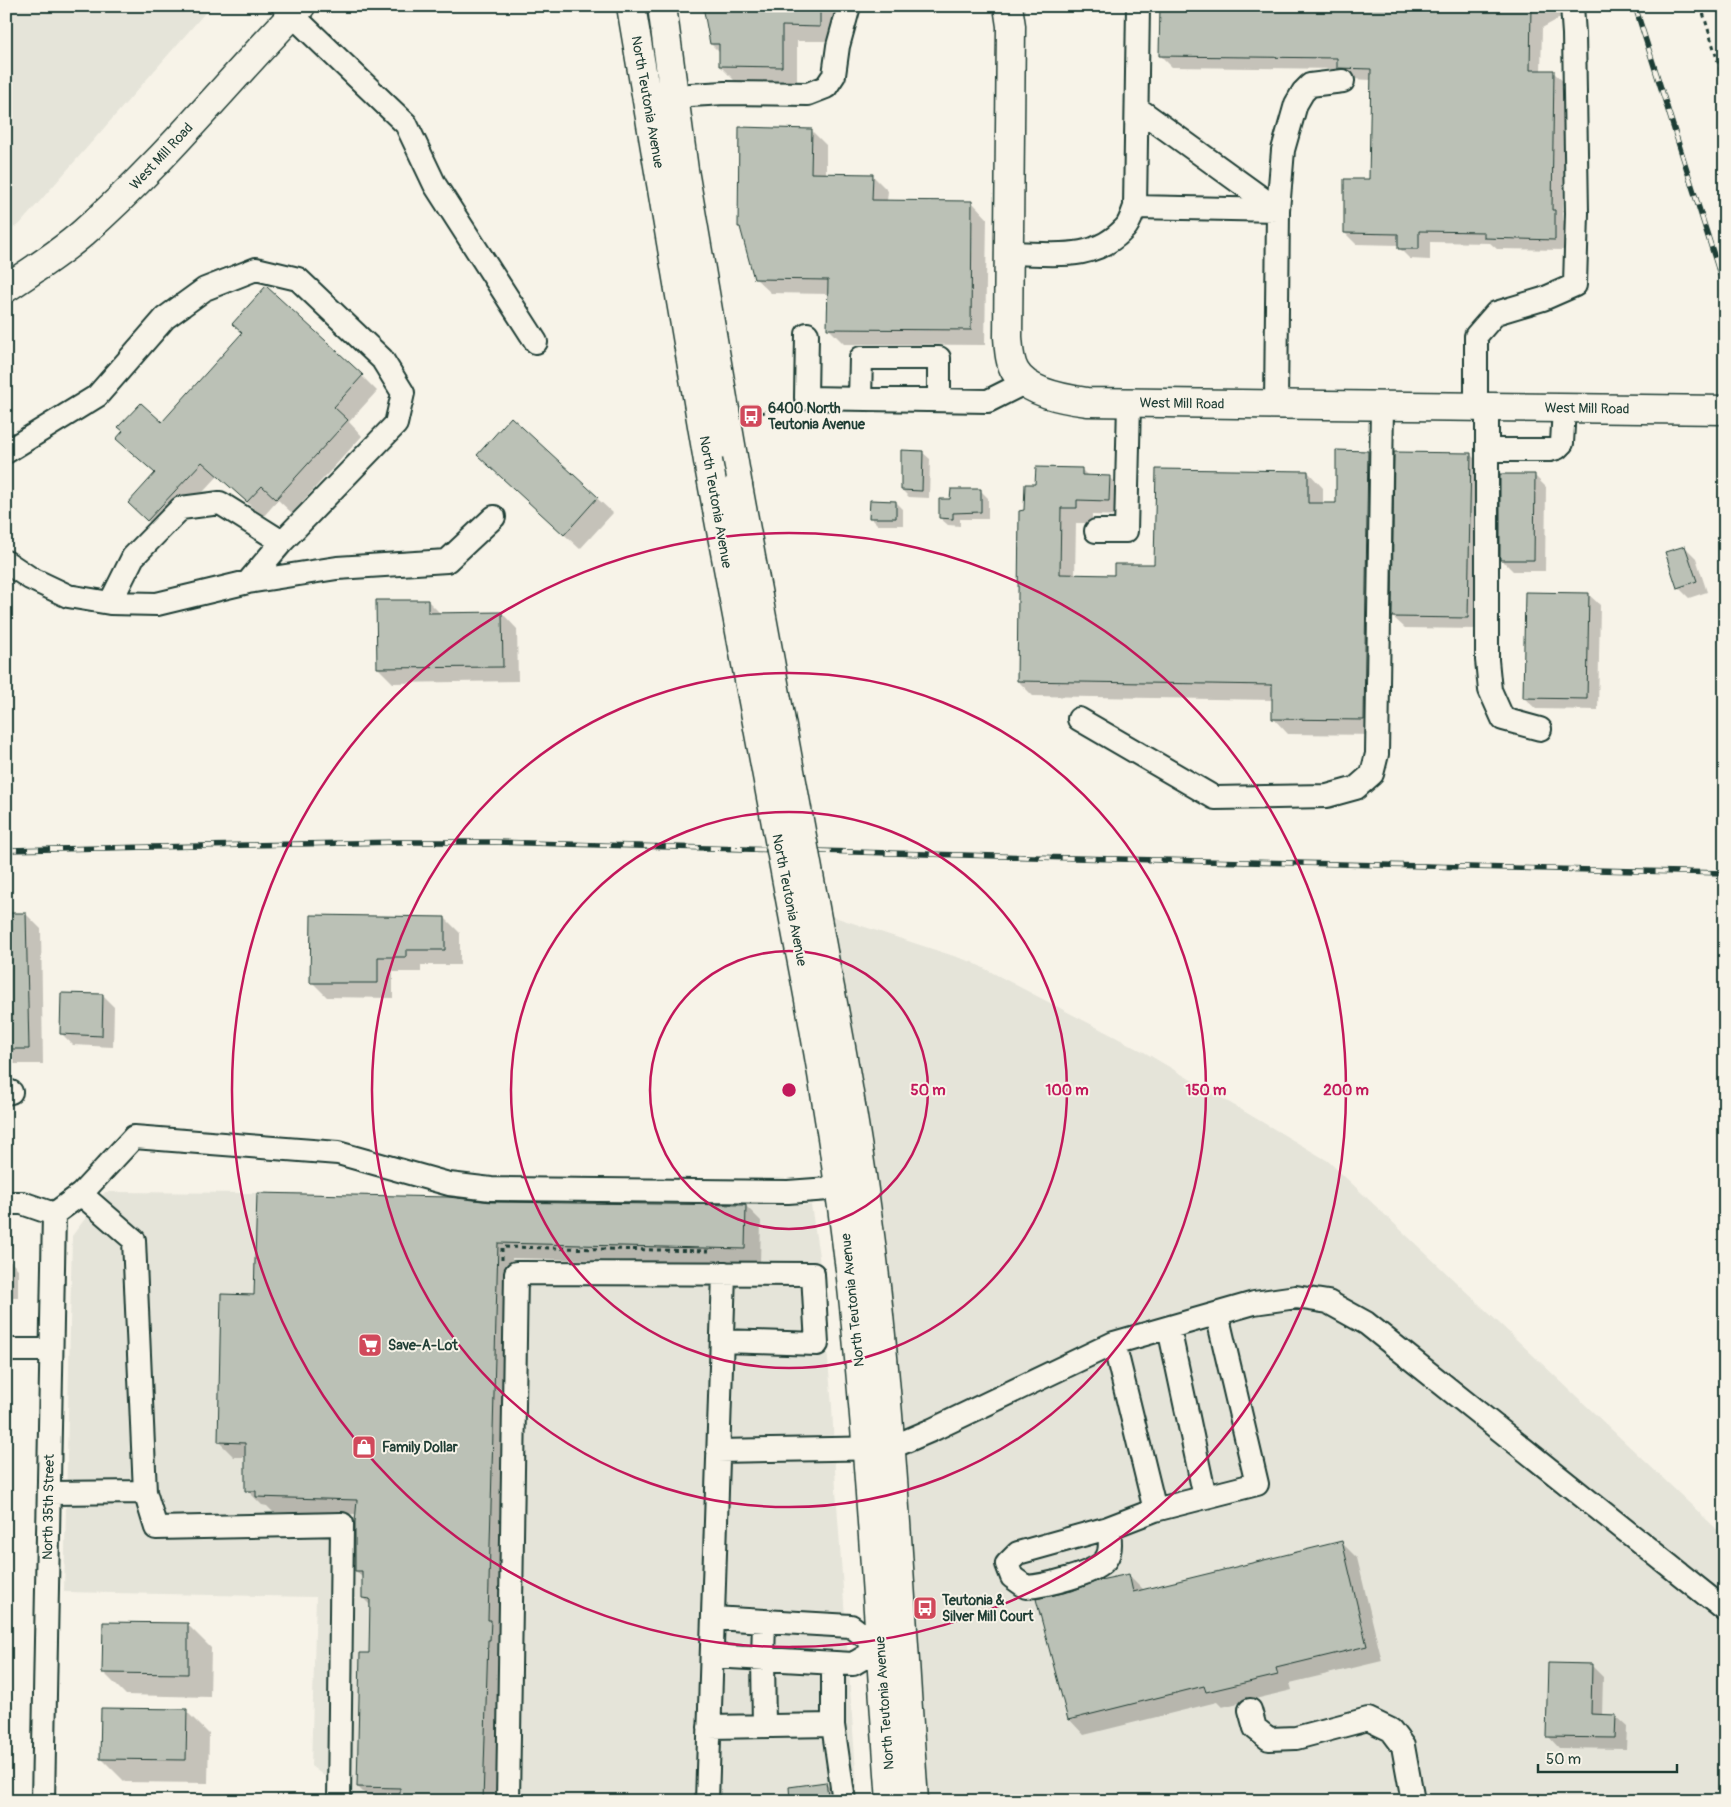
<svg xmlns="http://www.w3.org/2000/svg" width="1731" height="1807" font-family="Pangolin,sans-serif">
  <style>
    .built { fill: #e5e4d9 }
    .shadow { fill: #0003 }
    .building { fill: #bbc1b6; stroke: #1f3d34 }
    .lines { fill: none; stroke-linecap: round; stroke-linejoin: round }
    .minor-casing { stroke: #1f3d34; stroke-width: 26 }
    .major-casing { stroke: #1f3d34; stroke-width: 31 }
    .path { stroke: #1f3d34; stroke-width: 3; stroke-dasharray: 4 4; stroke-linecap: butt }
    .minor { stroke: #f7f3e8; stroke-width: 22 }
    .major { stroke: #f7f3e8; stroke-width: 28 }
    .rail-casing { stroke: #1f3d34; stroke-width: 5.5 }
    .rail { stroke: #f7f3e8; stroke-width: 4; stroke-dasharray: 11; stroke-linecap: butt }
    .major-bridge-casing { stroke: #1f3d34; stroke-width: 31; stroke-linecap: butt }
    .major-bridge { stroke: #f7f3e8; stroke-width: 28 }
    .ring { fill: none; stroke: #c2185b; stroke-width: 2.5 }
    .labels { text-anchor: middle; stroke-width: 4; stroke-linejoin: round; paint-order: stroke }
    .street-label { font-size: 14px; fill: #1f3d34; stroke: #f7f3e8 }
    .poi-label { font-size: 14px; font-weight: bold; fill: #1f3d34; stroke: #f7f3e8; text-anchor: start }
    .centre { fill: #c2185b; stroke: #f7f3e8; stroke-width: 2.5 }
    .ring-label { font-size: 15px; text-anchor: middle; font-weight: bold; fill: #c2185b; stroke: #f7f3e8; stroke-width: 4; stroke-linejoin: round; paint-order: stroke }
  </style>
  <rect width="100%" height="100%" fill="#f7f3e8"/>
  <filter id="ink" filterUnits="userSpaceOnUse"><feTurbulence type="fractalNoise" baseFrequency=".02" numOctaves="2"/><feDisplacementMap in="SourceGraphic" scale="10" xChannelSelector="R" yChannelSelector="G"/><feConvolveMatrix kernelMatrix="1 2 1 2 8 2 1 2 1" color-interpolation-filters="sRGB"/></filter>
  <g filter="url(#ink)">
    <path class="built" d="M6,6H211L19,225L6,231Z
      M816,911L972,962L1144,1052L1328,1161L1725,1537V1801H914Z
      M105,1192L257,1193L811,1205L819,1256L832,1406L836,1490L858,1801H327V1778L311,1766L316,1597L64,1592L72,1236Z"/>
    <path class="shadow" d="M704,6H826L835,15V41H797V82L735,81L720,66V53L711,44Z
      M1161,6H1557L1560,18L1542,28L1541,72H1553L1565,83L1563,220L1566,223V250L1497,249L1490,243L1430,242V260L1410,259L1399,248V245L1356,244L1345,233L1370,180L1372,80L1350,79L1339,69L1172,67L1160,55Z
      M811,130L826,145V175H872L888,191L887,201L972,202L987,218L985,345L844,344L828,328L829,294L771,293L755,278L742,229L739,227Z
      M362,376L377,391L349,422L362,436L292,513L278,500L263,517L218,476L163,535L145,518L156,474L117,439L162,423Z
      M511,419L613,513L580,549L494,470Z
      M922,452L930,459L929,498L909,497L902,490Z
      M1368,452L1383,467L1379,735L1288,734L1273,718V700L1033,696L1018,681L1026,512L1037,486L1081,469L1089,477H1109L1124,492V516L1092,515V523H1076L1075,576H1115L1155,566L1308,472L1323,488V504H1337Z
      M1470,454L1482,466L1479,629L1405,628L1393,617Z
      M1535,476L1546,487L1545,571H1513L1501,559Z
      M981,491L988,498V519H960V526L948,525L940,518L952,501Z
      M896,502L903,509V525H878L870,517Z
      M1685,547L1696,558L1707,592L1689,598L1678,587Z
      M1588,594L1600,605L1598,710L1536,709L1524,698Z
      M428,601L441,614L502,613L517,629L518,681L393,683L378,668Z
      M6,914H26L41,929L43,1064H6Z
      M445,918L460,933V965H421V972H393V998L327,997L312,982Z
      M102,995L114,1007L113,1047L73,1045L62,1034Z
      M491,1203L746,1206L761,1221L760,1264L512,1258L498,1801H372L358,1787L370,1655L371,1606L363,1598V1578L356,1571L357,1514L273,1512L267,1506L262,1505L247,1490V1457H234L219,1442L256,1296Z
      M6,1262H11L18,1269V1297H6Z
      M1341,1542L1357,1558L1382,1661L1290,1683L1292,1690L1222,1707L1217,1702L1084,1735L1069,1719L1073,1592L1129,1575L1144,1590Z
      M188,1625L211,1648L210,1697L126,1695L103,1672Z
      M1591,1665L1603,1677L1602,1716H1615L1627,1727L1626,1749L1559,1748L1548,1736Z
      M186,1711L209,1734L208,1783L125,1782L102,1759Z
      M826,1784L837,1795L838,1801H792Z"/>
    <path class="building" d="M703,6H820V27L782,26V67L719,66V44H710Z
      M1160,6H1531L1530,70H1554L1552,210H1555V240L1484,238V232L1419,231V249H1398V234L1344,233V179H1369L1371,69L1337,68V58L1159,56Z
      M739,127L812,129L811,173L873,174L872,200L972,201L971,330L827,329L828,280L754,279L740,227H738Z
      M266,286L363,375L334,407L348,420L276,499L262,486L247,502L202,462L147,521L128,503L155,473L116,439L123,431L118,427L141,403L162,422L242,333L232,324Z
      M511,417L598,497L564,535L477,455Z
      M901,450L923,451L922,491L901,490Z
      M1336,450L1368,451L1364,720L1272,719V685L1017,681L1019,511L1024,510L1025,484H1035L1036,467L1082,468V475L1110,476L1109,501L1077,500V508H1061L1060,574L1114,575V564H1154L1156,469L1308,471V503H1336Z
      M1394,452L1471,453L1468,618L1392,617Z
      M1500,474H1535L1534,560H1500Z
      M951,489H981V512L953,513V519L939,518V499H950Z
      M870,500L896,501V518H869Z
      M1685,546L1697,581L1677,588L1665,552Z
      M1525,592L1589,593L1587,699L1523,698Z
      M376,600H428V613L502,612L503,667L377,668Z
      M6,913H26L29,1049H6Z
      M311,915L445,917V950H406V957H378V983H310Z
      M61,993L103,994L102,1036L60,1034Z
      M257,1193L448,1197L491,1202L746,1205L745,1249L498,1243L488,1620H491L490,1640H488L483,1801H400V1788L357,1787L360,1653H369L370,1599L362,1598V1571H355V1522L357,1500L256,1497V1491H245V1443L218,1442L221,1294L254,1295Z
      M1342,1541L1367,1646L1276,1668L1278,1675L1206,1692L1204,1686L1068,1720L1036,1599L1072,1591L1100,1580L1129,1574L1133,1592Z
      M103,1622L188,1623V1674L102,1673Z
      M1548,1663L1592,1664L1591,1714L1616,1715L1615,1738L1546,1737Z
      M101,1708L187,1709L186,1760L100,1759Z
      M826,1782L829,1801H790L789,1787Z"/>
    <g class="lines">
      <g class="minor-casing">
        <path id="minor" d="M283,6L406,124L435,185L536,342
          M658,99L673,96L725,93L808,94L826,87L834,75L838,46L849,6
          M1137,108L1278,210
          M1135,207L1278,210
          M1009,253C1051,253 1093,263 1125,228C1130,223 1132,214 1135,207L1138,6
          M807,334L806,398L988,401L1026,382
          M860,399L861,358H939V400
          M1276,405L1278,210L1283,150L1296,104L1303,92L1310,85L1343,81
          M1476,407V336L1496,313L1543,299L1575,285L1577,213L1574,34L1572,6
          M1487,407V660L1490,690L1503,719L1540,729
          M1487,450H1550L1557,448L1562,443L1564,408
          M6,452L97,396L165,318L205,289L256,269L298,279L382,359L403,393L396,424L282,542L248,582
          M1096,531H1126L1129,403
          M6,562L30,578L68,596L110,603L157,604L248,582L337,568L447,561L494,517
          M110,603L133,557L181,508L220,503L282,542
          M1079,719L1215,798L1327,796L1356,788L1372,774L1377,754L1382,406
          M6,1093L11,1092
          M6,1203H22L54,1214
          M54,1214L81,1194L134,1137L338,1153L449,1184L491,1189L788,1192L856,1187
          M1217,1314L1257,1484L1155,1510L1114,1343L1254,1303L1296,1297L1328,1302L1366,1323L1725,1610
          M1169,1328L1205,1497
          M6,1350H51
          M718,1451L890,1448L932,1430L1114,1343
          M145,1492L156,1528L342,1524L339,1801
          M49,1493L145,1492L134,1240L81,1194
          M1108,1528L1018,1553L1007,1564L1012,1577L1026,1587C1043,1586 1097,1574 1106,1559C1112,1550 1110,1538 1108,1528L1155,1510
          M713,1618L851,1626L880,1648
          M712,1656L853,1664L880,1648H896
          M1250,1710L1255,1728L1269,1739L1296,1738L1368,1719L1391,1730L1403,1746L1413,1801
          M833,1725V1663
          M764,1726L763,1659L764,1621
          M709,1727L833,1725L844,1801
          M43,1801L54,1214
          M508,1801L516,1273L813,1274L817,1344L722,1341
          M707,1801L724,1273"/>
      </g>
      <g class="major-casing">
        <path id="major" d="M631,6L708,461
          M662,6L684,170L738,486
          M1008,6L1011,26L1008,337C1009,348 1009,361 1015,371C1027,393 1065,399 1087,402L1725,410
          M6,288C32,271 59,254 83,233C162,164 228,81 301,6
          M800,952C821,1060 838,1168 851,1278C870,1452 878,1627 891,1801
          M824,957C845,1063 863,1169 875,1277C894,1451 902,1626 914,1801"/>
      </g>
      <path class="path" d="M1701,6L1725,85
        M753,414L784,409L789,406
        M502,1260V1247L709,1251"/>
      <use href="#minor" class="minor"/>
      <use href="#major" class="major"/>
      <g class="rail-casing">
        <path id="rail" d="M1635,6L1725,290
          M6,850L399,842H495L1032,857L1725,873"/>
      </g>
      <use href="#rail" class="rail"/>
      <g class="major-bridge-casing">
        <path id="major-bridge" d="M708,461L800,952
          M738,486L824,957"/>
      </g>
      <use href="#major-bridge" class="major-bridge"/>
    </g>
  </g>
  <g class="ring">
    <circle cx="789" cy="1090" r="139"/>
    <circle cx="789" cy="1090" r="278"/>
    <circle cx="789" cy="1090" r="417"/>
    <circle cx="789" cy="1090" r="557"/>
  </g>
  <defs>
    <g id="bus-square" transform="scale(1.25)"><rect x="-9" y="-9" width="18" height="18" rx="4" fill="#d1495b" stroke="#f7f3e8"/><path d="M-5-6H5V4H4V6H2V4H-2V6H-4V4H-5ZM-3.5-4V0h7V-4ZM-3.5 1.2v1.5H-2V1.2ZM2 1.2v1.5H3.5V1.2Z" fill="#fff"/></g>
    <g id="supermarket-square" transform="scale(1.25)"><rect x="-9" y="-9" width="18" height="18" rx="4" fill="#d1495b" stroke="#f7f3e8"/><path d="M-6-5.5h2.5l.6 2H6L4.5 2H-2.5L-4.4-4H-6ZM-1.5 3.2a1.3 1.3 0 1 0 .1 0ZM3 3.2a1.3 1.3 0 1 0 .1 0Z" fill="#fff"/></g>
    <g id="shop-square" transform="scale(1.25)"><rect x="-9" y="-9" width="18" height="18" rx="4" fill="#d1495b" stroke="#f7f3e8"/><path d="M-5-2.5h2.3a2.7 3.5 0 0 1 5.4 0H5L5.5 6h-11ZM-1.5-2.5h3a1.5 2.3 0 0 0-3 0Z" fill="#fff"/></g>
  </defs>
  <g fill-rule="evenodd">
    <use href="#bus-square" x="751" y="416"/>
    <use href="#supermarket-square" x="370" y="1345"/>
    <use href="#shop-square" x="364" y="1447"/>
    <use href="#bus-square" x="925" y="1608"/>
  </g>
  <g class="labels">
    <g class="street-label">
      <text transform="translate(648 102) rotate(80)" y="5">North Teutonia Avenue</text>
      <text transform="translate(161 156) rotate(-47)" y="5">West Mill Road</text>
      <text transform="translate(1182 403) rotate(1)" y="5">West Mill Road</text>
      <text transform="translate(1587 408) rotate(1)" y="5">West Mill Road</text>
      <text transform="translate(716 502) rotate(80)" y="5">North Teutonia Avenue</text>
      <text transform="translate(790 900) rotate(79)" y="5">North Teutonia Avenue</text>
      <text transform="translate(852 1300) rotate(-96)" y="5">North Teutonia Avenue</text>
      <text transform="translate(48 1507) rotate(-89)" y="5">North 35th Street</text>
      <text transform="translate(884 1703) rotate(-94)" y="5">North Teutonia Avenue</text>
    </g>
    <g class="poi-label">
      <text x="768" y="413">6400 North<tspan x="768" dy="16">Teutonia Avenue</tspan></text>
      <text x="388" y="1350">Save-A-Lot</text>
      <text x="382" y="1452">Family Dollar</text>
      <text x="942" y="1605">Teutonia &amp;<tspan x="942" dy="16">Silver Mill Court</tspan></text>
    </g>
  </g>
  <circle cx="789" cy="1090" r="8" class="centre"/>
  <g class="ring-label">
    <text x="928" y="1095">50 m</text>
    <text x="1067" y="1095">100 m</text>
    <text x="1206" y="1095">150 m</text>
    <text x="1346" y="1095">200 m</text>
  </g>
  <rect width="1731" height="1807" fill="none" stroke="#f7f3e8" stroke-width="25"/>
  <rect x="12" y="12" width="1706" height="1782" fill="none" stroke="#1f3d34" stroke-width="2" filter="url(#ink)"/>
  <path d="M1538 1764v8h139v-8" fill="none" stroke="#1f3d34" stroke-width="2.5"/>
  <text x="1546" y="1764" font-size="15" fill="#1f3d34" stroke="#f7f3e8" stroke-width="4" paint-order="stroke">50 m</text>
</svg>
